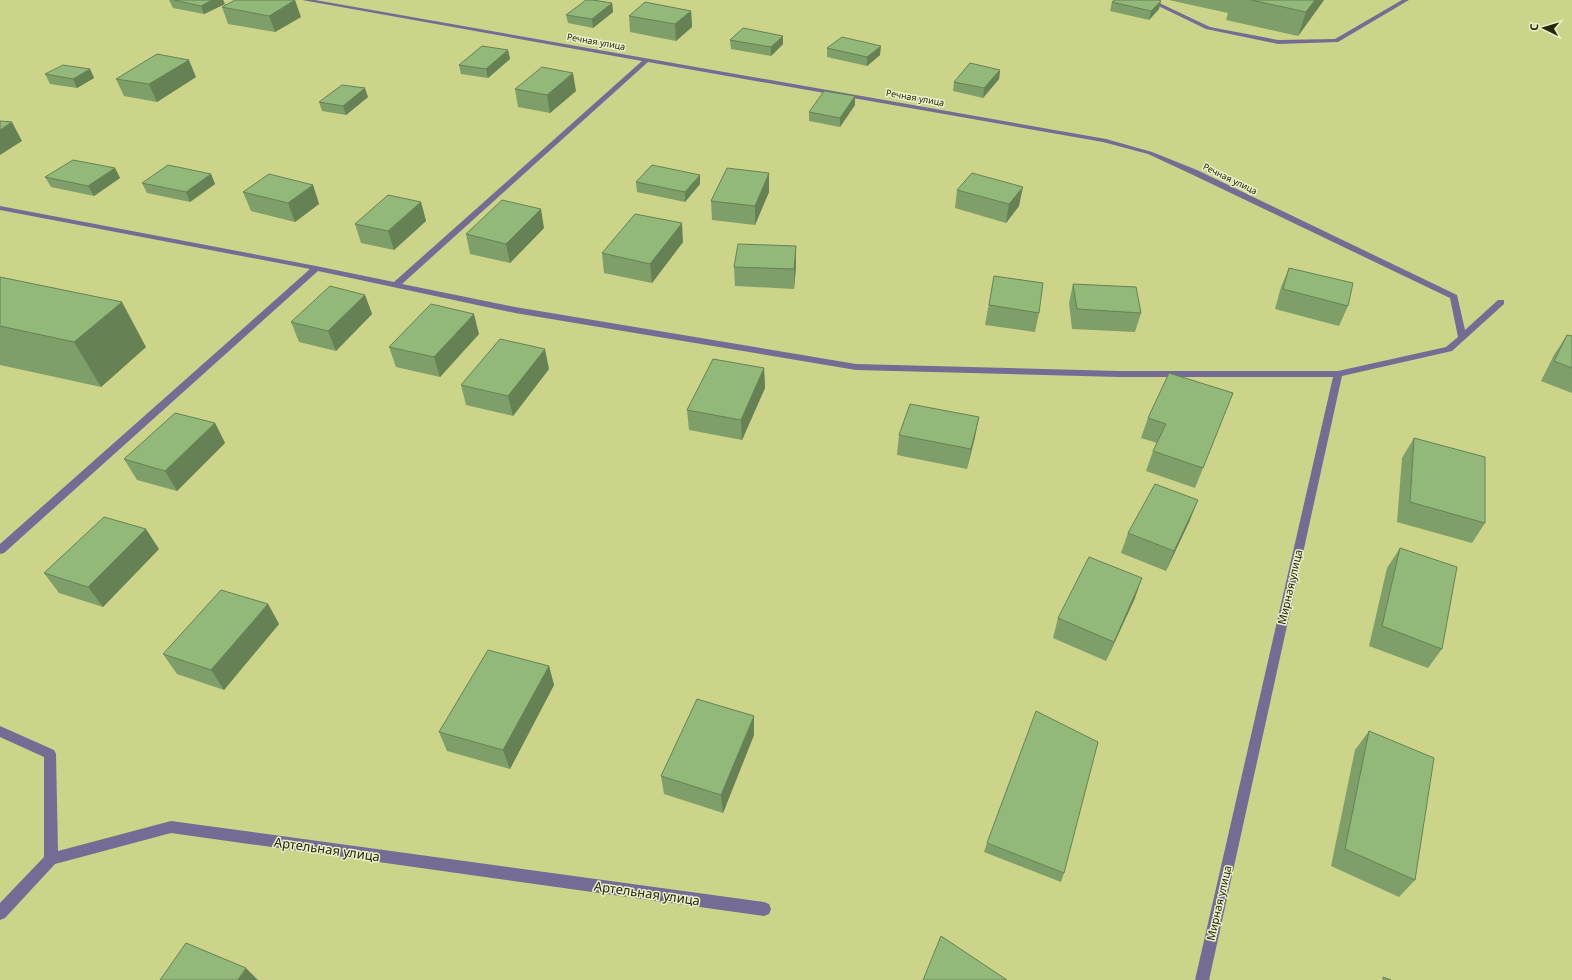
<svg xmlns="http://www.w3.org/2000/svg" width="1572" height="980" font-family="'Noto Sans',sans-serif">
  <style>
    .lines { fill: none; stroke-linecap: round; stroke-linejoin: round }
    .minor { fill: #756c95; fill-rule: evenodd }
    .wall { fill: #7e9f69 }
    .shaded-wall { fill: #668255 }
    .building { fill: #92b97a; stroke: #668255 }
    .labels { text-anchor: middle; stroke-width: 3; stroke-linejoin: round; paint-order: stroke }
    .far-street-label { font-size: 9px; fill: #242708; stroke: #ecf1cc }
    .street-label { font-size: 11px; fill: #242708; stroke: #ecf1cc }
    .near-street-label { font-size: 13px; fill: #242708; stroke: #ecf1cc }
  </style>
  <rect width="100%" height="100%" fill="#cbd489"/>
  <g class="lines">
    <path class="minor" d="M302,0H315L1106,139L1152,152L1197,170L1457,295L1465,330L1498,300H1504V304L1452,351L1342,376L1209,980H1195L1333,377H1119L856,370L515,313L318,271L4,553L0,554V544L310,269L0,210V206L316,266L394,282L642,61ZM648,62L1103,142L1148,154L1191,174L1450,298L1458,337L1446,347L1338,371H1119L856,364L515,307L402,284Z
      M1146,0H1153L1210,27L1278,40L1335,39L1402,0H1409L1338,42L1278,44L1206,29Z
      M0,726L54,750L56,754L58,851L171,821L764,902L769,904L771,909L769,914L764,916L171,833L55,864L5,918L0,920V903L44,857V757L0,737Z"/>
  </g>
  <path class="wall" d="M169,0H223L225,4L204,14L173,8Z
    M1169,0H1324L1298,36L1226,20L1228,13Z
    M1112,2L1159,9L1149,20L1110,11Z
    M612,3L613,12L593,28L568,23L566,15Z
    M222,7L301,17L275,32L228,24Z
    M691,11L692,27L676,41L630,32L629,16Z
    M783,36V44L771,56L731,49L730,40Z
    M827,48L880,55L867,66L827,57Z
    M508,50L510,59L488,78L461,74L459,65Z
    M90,69L94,78L77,88L50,84L45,74Z
    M1000,70L999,79L983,98L953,91L954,82Z
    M196,77L157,102L124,96L116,79Z
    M515,89L576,91L550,113L518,107Z
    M368,97L346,115L322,111L319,102Z
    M855,105L840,127L809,121V112Z
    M115,168L120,178L94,196L51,187L45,177Z
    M211,174L215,184L190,202L147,193L142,183Z
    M636,182L700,184L685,202L637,192Z
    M313,185L319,204L295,222L251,211L243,192Z
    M957,190L1019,206L1006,223L955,208Z
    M769,192L755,225L712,220L711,201Z
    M421,202L426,221L394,250L361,243L355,224Z
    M544,228L510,263L470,254L466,234Z
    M683,242L652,283L604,273L602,253Z
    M796,266L794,289L735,286L734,267Z
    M1289,268L1348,306L1339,326L1275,309L1281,287Z
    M994,276L1039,313L1035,332L985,325Z
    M0,277L146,347L101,387L0,365Z
    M1073,284L1141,313L1135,332L1072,329L1069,303Z
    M365,295L372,314L336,351L299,342L291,322Z
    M479,334L440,377L396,367L389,347Z
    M1567,335L1572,336V393L1541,381L1554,355Z
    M764,368L765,388L742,440L689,430L687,410Z
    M549,369L513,416L466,405L461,385Z
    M1233,393L1195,488L1146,471L1153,451L1157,443L1141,438L1148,418Z
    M215,423L225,443L177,491L137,480L124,459Z
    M899,435L975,437L967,469L897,455Z
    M1414,438L1485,523L1472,543L1397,522L1402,458Z
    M1190,520L1166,571L1121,553L1128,533Z
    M1400,548L1442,649L1428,668L1369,646L1387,568Z
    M159,549L103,607L59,593L44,573Z
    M1135,598L1106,661L1053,638L1058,618Z
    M268,604L279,624L224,690L177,674L163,654Z
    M549,666L554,685L510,769L447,751L439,732Z
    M1369,731L1415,880L1399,897L1331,866L1355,750Z
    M754,735L723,813L664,794L661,776Z
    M987,843L1064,873L1061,882L984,852Z"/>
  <path class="shaded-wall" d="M212,0H223L225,4L204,14L201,6Z
    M295,0L301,17L275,32L269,16Z
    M1315,0H1324L1298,36L1306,12Z
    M1161,1L1159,9L1149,20L1151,11Z
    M612,3L613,12L593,28L592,19Z
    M691,11L692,27L676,41L675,24Z
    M783,36V44L771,56V47Z
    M881,46L880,55L867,66V57Z
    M508,50L510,59L488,78L486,69Z
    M189,60L196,77L157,102L149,84Z
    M90,69L94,78L77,88L73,79Z
    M1000,70L999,79L983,98L984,88Z
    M573,73L576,91L550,113L547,95Z
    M365,88L368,97L346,115L343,106Z
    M855,96V105L840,127V118Z
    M12,122L22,141L0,155V130Z
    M115,168L120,178L94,196L88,186Z
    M769,173V192L755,225V206Z
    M211,174L215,184L190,202L186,192Z
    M700,175V184L685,202V192Z
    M313,185L319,204L295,222L288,203Z
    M1023,187L1019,206L1006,223L1009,204Z
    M421,202L426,221L394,250L388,231Z
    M541,209L544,228L510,263L506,244Z
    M682,223L683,242L652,283L650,264Z
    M796,246V266L794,289V269Z
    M365,295L372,314L336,351L328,331Z
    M122,302L146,347L101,387L74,342Z
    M474,314L479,334L440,377L434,357Z
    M545,349L549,369L513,416L508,396Z
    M764,368L765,388L742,440L741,420Z
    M979,417L975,437L967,469L971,449Z
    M215,423L225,443L177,491L165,471Z
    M1198,500L1190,520L1166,571L1174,551Z
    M146,529L159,549L103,607L88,587Z
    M1142,578L1135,598L1106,661L1114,642Z
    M268,604L279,624L224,690L211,670Z
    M549,666L554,685L510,769L503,750Z
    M754,716V735L723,813L721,795Z
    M246,968L258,980H238Z"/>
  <path class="building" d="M174,0H212L201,6Z
    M235,0H295L269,16L222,7Z
    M586,0H593L612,3L592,19L566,15Z
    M1114,0H1158L1161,1L1151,11L1112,2Z
    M1251,0H1315L1306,12Z
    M645,2L691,11L675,24L629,16Z
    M743,28L783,36L771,47L730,40Z
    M842,37L881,46L867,57L827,48Z
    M482,46L508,50L486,69L459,65Z
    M157,54L189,60L149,84L116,79Z
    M970,63L1000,70L984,88L954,82Z
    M63,65L90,69L73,79L45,74Z
    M542,67L573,73L547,95L515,89Z
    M342,85L365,88L343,106L319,102Z
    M824,91L855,96L840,118L809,112Z
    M0,121L12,122L0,130Z
    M73,160L115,168L88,186L45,177Z
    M168,165L211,174L186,192L142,183Z
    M652,165L700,175L685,192L636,182Z
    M727,168L769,173L755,206L711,201Z
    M972,173L1023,187L1009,204L957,190Z
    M269,174L313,185L288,203L243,192Z
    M388,195L421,202L388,231L355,224Z
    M502,200L541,209L506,244L466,234Z
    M635,214L682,223L650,264L602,253Z
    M738,244L796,246L794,269L734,267Z
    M1289,268L1353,283L1348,306L1283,289Z
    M994,276L1043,283L1039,313L989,305Z
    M0,277L122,302L74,342L0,326Z
    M1073,284L1136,287L1141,313L1077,309Z
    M330,286L365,295L328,331L291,322Z
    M431,304L474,314L434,357L389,347Z
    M1567,335L1572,336V368L1554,361Z
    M500,339L545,349L508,396L461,385Z
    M713,359L764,368L741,420L687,410Z
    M1169,373L1233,393L1203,468L1153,451L1166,424L1148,418Z
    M910,404L979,417L971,449L899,435Z
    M175,413L215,423L165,471L124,459Z
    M1414,438L1485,457V523L1410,502Z
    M1155,484L1198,500L1174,551L1128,533Z
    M104,517L146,529L88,587L44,573Z
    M1400,548L1457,567L1442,649L1382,626Z
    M1089,557L1142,578L1114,642L1058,618Z
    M221,590L268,604L211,670L163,654Z
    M488,650L549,666L503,750L439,732Z
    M697,699L754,716L721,795L661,776Z
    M1036,711L1098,742L1064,873L987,843Z
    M1369,731L1434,758L1415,880L1345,849Z
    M941,936L1007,980H923Z
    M186,943L246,968L238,980H160Z
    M1383,977L1391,980H1383Z"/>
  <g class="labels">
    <g class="far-street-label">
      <text transform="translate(596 42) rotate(10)" y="3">Речная улица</text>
      <text transform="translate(915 98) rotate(10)" y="3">Речная улица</text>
      <text transform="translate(1230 179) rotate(26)" y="3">Речная улица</text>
    </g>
    <g class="street-label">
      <text transform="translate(1290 587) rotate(-77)" y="4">Мирная улица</text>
      <text transform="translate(1219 903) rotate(-77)" y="4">Мирная улица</text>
    </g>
    <g class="near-street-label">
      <text transform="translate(327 849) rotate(8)" y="5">Артельная улица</text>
      <text transform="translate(647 893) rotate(8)" y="5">Артельная улица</text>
    </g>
  </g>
  <g transform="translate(1544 28) rotate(275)" stroke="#ecf1cc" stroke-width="3" paint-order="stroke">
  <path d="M0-3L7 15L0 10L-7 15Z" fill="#242708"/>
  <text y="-6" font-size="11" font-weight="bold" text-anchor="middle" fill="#242708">С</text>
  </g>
</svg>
